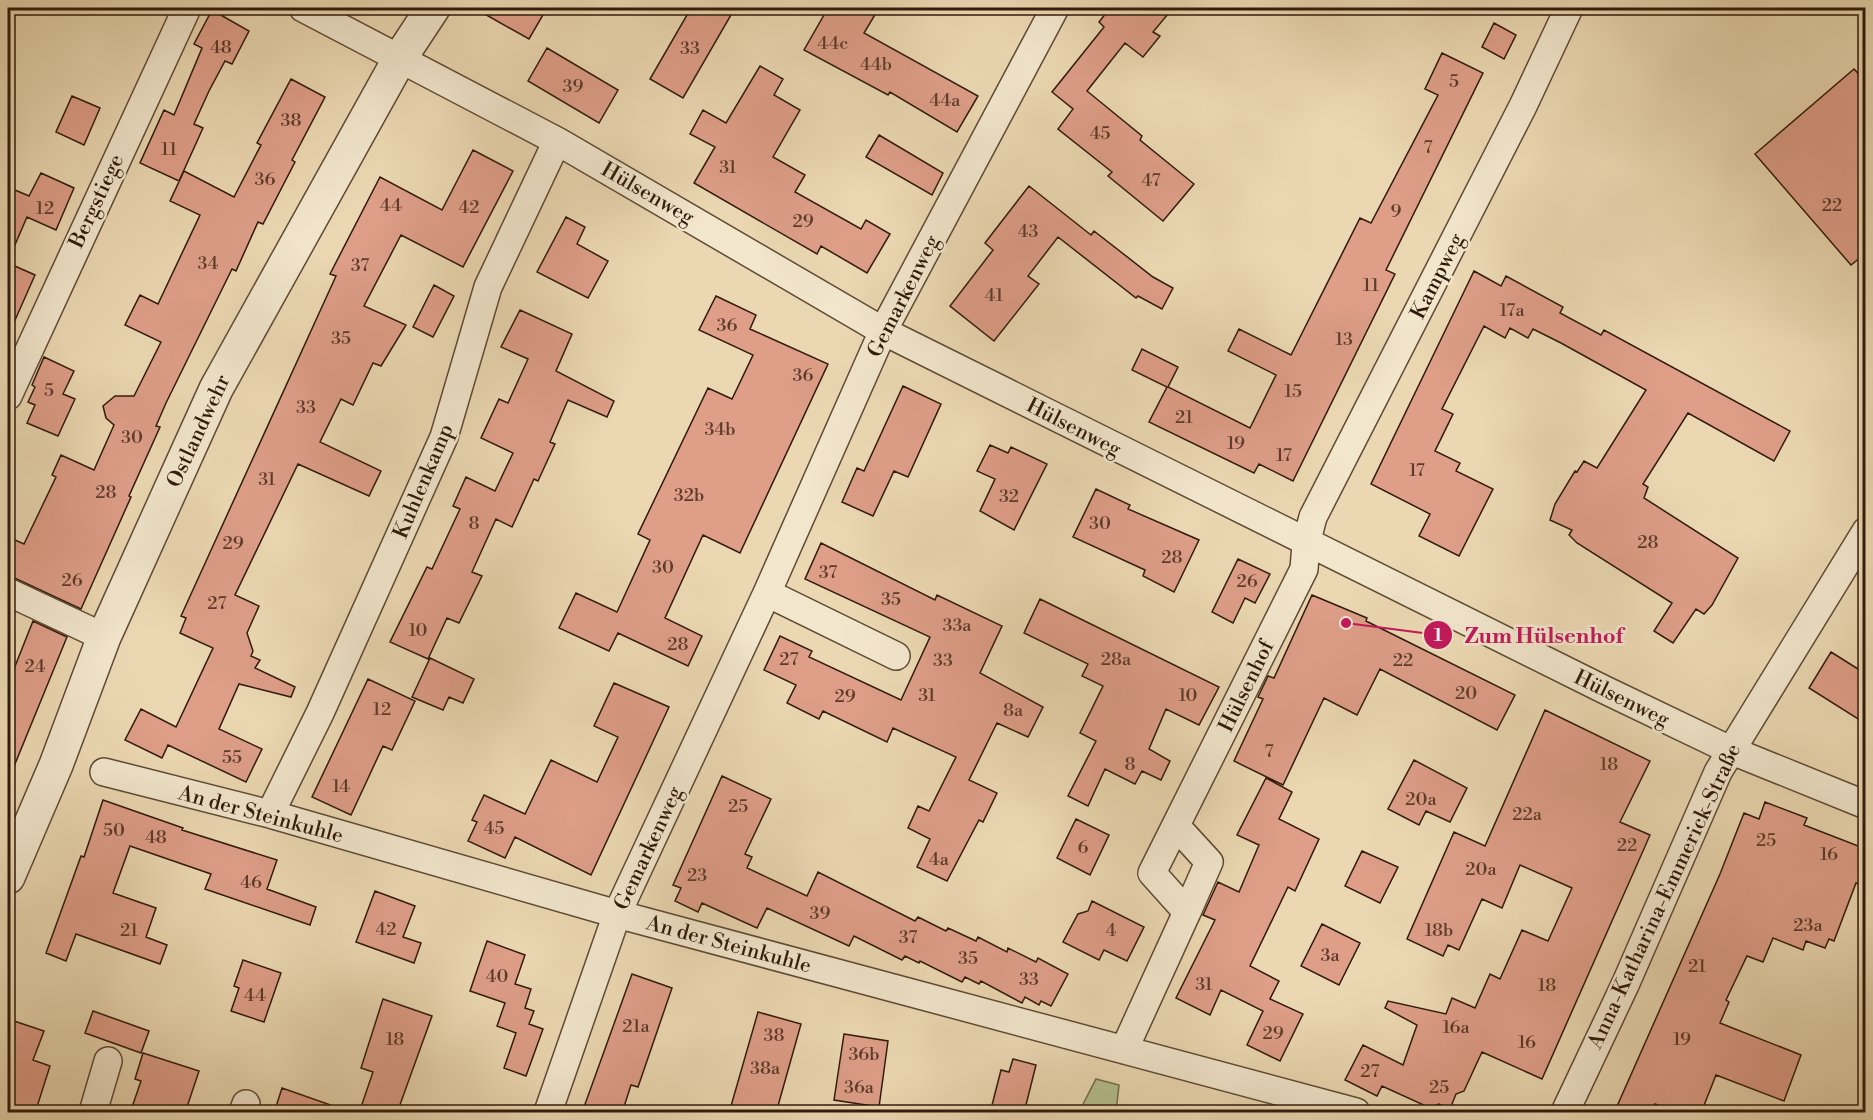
<svg xmlns="http://www.w3.org/2000/svg" width="1873" height="1120" font-family="'Libre Bodoni',serif">
  <style>
    .green { fill: #b4bf8e; stroke: #726c4c; stroke-width: 1.5 }
    .building { fill: #de9e88; stroke: #301a0b; stroke-width: 1.5 }
    .lines { fill: none; stroke-linecap: round; stroke-linejoin: round }
    .minor-casing { stroke: #5f4a35; stroke-width: 30 }
    .tertiary-casing { stroke: #5f4a35; stroke-width: 36 }
    .minor { stroke: #f2e6cd; stroke-width: 27 }
    .tertiary { stroke: #f2e6cd; stroke-width: 33 }
    .labels { text-anchor: middle; stroke-width: 5; stroke-linejoin: round; paint-order: stroke }
    .number-label { font-size: 18px; fill: #5c3b2a }
    .street-label { font-size: 21px; fill: #301a0b; stroke: #f2e6cd }
    .leader { fill: none; stroke: #c2185b; stroke-width: 2 }
    .callout-dot { fill: #c2185b; stroke: #f2e6cd; stroke-width: 2 }
    .mark-label { font-size: 18px; text-anchor: middle; font-weight: bold; fill: #fff }
    .callout-label { font-size: 22px; text-anchor: middle; font-weight: bold; fill: #c2185b; stroke: #f2e6cd; stroke-width: 5; stroke-linejoin: round; paint-order: stroke }
  </style>
  <rect width="100%" height="100%" fill="#ebd8b2"/>
  <filter id="stains"><feTurbulence type="fractalNoise" baseFrequency=".00333" numOctaves="4"/><feColorMatrix values="0 0 0 0 .2 0 0 0 0 .09 0 0 0 0 .02 0 0 0 .5 -.17"/></filter>
  <radialGradient id="worn" r=".72"><stop offset=".6" stop-color="#630" stop-opacity="0"/><stop offset="1" stop-color="#630" stop-opacity=".3"/></radialGradient>
  <path class="green" d="M1096,1079L1119,1085L1116,1112H1079Z"/>
  <path class="building" d="M474,8H547L529,39Z
    M691,8H735L683,98L650,79Z
    M828,8H879L864,33L978,96L957,132L890,92L888,95L804,50Z
    M1110,8H1173L1153,32L1160,36L1143,57L1125,43L1087,91L1142,136L1140,140L1194,184L1163,221L1108,176L1112,172L1058,129L1073,109L1052,92L1104,27L1099,22Z
    M212,10L249,31L232,64L225,61L209,91L194,124L203,128L179,181L140,163L164,110L174,115L202,48L194,44Z
    M1494,23L1516,35L1504,59L1482,47Z
    M547,48L618,90L599,123L528,81Z
    M1442,53L1483,73L1386,270L1395,274L1293,481L1259,464L1254,473L1149,422L1167,387L1132,370L1142,349L1178,367L1168,387L1250,428L1276,375L1228,351L1239,329L1291,355L1360,218L1371,223L1438,95L1425,89Z
    M760,66L783,79L774,95L800,110L773,157L805,175L795,192L861,229L866,220L890,234L867,273L821,246L817,254L694,183L715,147L690,134L703,110L726,123Z
    M1854,69L1866,82V253L1851,265L1755,154Z
    M291,79L325,97L292,160L295,162L263,224L258,222L236,271L232,269L166,403L156,426L160,427L129,496L131,497L81,609L8,575V537L24,544L56,477L52,475L61,455L94,470L114,425L106,418L103,406L115,396H134L161,342L125,325L140,295L158,304L200,215L170,201L184,171L234,197L261,145L257,143Z
    M72,96L100,108L84,145L56,132Z
    M879,135L943,173L932,195L866,157Z
    M473,150L513,171L463,267L401,235L364,306L406,325L381,366L373,363L353,405L341,399L320,442L381,471L369,496L298,464L235,595L259,606L247,633L253,651L251,656L260,660L255,668L295,687L291,697L239,684L219,729L262,749L246,782L168,745L162,758L125,740L141,709L176,727L213,648L180,633L186,618L181,616L336,276L330,274L380,177L442,210Z
    M41,173L74,188L56,230L27,217L8,261V187L29,196Z
    M1029,186L1091,235L1094,231L1153,277L1173,288L1162,309L1138,296L1136,298L1058,237L1028,276L1039,284L994,341L950,306L993,250L985,243Z
    M566,217L585,227L577,244L608,261L588,298L537,272Z
    M8,263L35,275L8,336Z
    M1474,271L1501,286L1506,276L1563,307L1560,313L1601,335L1604,330L1790,431L1774,461L1688,413L1643,484L1648,487L1644,498L1738,558L1712,605L1704,614L1696,609L1673,643L1654,631L1672,603L1577,543L1569,535L1572,530L1550,520L1555,504L1575,471L1577,472L1584,461L1597,468L1646,390L1561,343L1533,329L1528,338L1510,328L1505,338L1484,326L1442,409L1453,414L1435,451L1460,463L1456,471L1493,489L1459,556L1419,536L1430,514L1371,484Z
    M434,285L454,296L433,337L413,327Z
    M716,296L756,315L750,329L828,364L740,553L703,535L665,618L702,636L688,666L618,633L609,651L559,628L576,593L617,612L650,540L638,534L708,388L732,399L753,355L699,330Z
    M520,310L572,334L556,371L614,401L607,417L568,400L550,442L555,444L538,481L534,479L512,527L496,519L472,572L482,576L459,623L447,618L428,659L390,642L427,567L432,569L460,509L453,506L466,477L495,491L513,453L481,438L499,399L508,403L528,359L501,347Z
    M44,357L74,371L63,394L75,399L58,436L27,423L35,405L28,402L35,387L32,385Z
    M903,386L941,404L908,477L894,471L873,516L842,502L857,468L864,471Z
    M990,445L1008,453L1011,447L1047,464L1014,530L980,511L995,479L977,471Z
    M1096,489L1130,505L1128,509L1199,540L1174,592L1143,576L1145,570L1073,537Z
    M821,543L935,600L937,595L1002,626L980,673L1043,707L1028,737L997,723L969,780L997,793L983,822L979,820L947,881L917,867L930,839L908,828L918,806L929,811L956,757L893,728L887,742L823,711L819,719L787,703L796,685L764,670L780,636L812,651L809,657L901,700L930,637L805,579Z
    M1238,559L1270,574L1255,603L1245,598L1233,623L1212,612Z
    M1312,595L1367,618L1366,621L1515,695L1497,730L1380,669L1357,715L1324,698L1283,785L1234,761L1263,699L1258,697L1268,676L1274,678Z
    M1040,599L1219,687L1199,725L1166,709L1149,749L1170,761L1161,780L1142,771L1135,784L1105,769L1088,806L1068,796L1096,741L1080,733L1103,686L1082,676L1088,664L1024,633Z
    M33,621L67,637L8,781V684Z
    M1831,652L1866,674V724L1809,688Z
    M430,658L474,679L463,703L449,697L443,710L412,697Z
    M368,679L415,701L392,750L383,746L351,815L312,797Z
    M614,683L669,707L591,875L515,837L505,858L468,841L477,822L472,820L484,795L525,814L551,760L597,782L618,737L594,726Z
    M1545,710L1650,761L1620,822L1650,835L1643,851L1542,1079L1482,1052L1464,1091L1456,1094L1450,1109L1439,1104L1430,1108L1382,1086L1377,1096L1345,1080L1363,1045L1403,1065L1417,1025L1385,1008L1388,1001L1446,1014L1452,998L1475,1008L1490,974L1500,979L1522,930L1548,941L1572,888L1520,865L1502,908L1482,899L1459,950L1448,945L1443,956L1407,939L1454,832L1485,846Z
    M1414,760L1467,788L1450,822L1426,811L1419,825L1388,809Z
    M722,776L771,799L745,854L752,857L747,868L807,896L818,872L915,921L918,917L946,931L948,928L976,941L978,937L1007,952L1008,948L1036,962L1038,958L1068,974L1051,1006L1041,1001L1039,1005L1025,997L1022,1003L981,981L979,984L965,977L962,982L920,961L919,963L905,956L902,960L854,936L849,946L767,908L757,928L702,903L698,912L675,901L681,888L673,885Z
    M1266,778L1292,792L1279,819L1319,839L1295,891L1288,887L1250,966L1279,981L1270,999L1303,1014L1280,1061L1247,1045L1263,1011L1221,990L1210,1015L1176,998L1215,920L1203,915L1218,882L1239,892L1259,845L1237,835Z
    M103,800L183,828L182,830L277,860L267,889L316,907L310,925L205,889L211,874L130,846L113,893L156,908L146,937L167,945L160,964L76,934L66,961L46,953L81,856L84,857Z
    M1765,802L1807,818L1804,825L1866,849V886L1856,883L1834,941L1829,939L1825,948L1806,941L1803,950L1773,938L1763,962L1747,956L1726,1000L1729,1002L1720,1023L1801,1055L1784,1101L1716,1075L1701,1113H1678L1655,1104L1651,1113H1614L1720,874L1744,813L1759,819Z
    M1076,819L1109,835L1090,875L1057,858Z
    M1362,851L1398,867L1380,903L1345,886Z
    M375,891L415,906L403,937L421,943L414,963L356,942Z
    M1092,901L1144,927L1127,961L1104,950L1099,960L1063,942L1078,914L1088,911Z
    M1322,924L1360,943L1339,985L1301,966Z
    M487,941L525,955L515,984L531,989L525,1008L534,1011L529,1024L543,1029L526,1076L504,1068L516,1033L497,1026L505,1003L470,991Z
    M243,960L281,973L264,1022L231,1011L239,988L234,986Z
    M632,974L672,988L638,1087L631,1085L622,1113H600L584,1107Z
    M383,999L432,1016L397,1113H359L373,1072L361,1068Z
    M93,1011L149,1031L141,1053L85,1033Z
    M758,1012L801,1024L776,1113H729Z
    M8,1019L44,1031L33,1060L50,1066L35,1113H8Z
    M844,1034L888,1041L879,1107L834,1100Z
    M143,1053L199,1071L185,1113H130L141,1081L135,1079Z
    M1013,1059L1036,1065L1024,1113H990L1001,1070L1009,1072Z
    M282,1088L342,1109V1113H274Z"/>
  <g class="lines">
    <g class="minor-casing">
      <path id="minor" d="M303,8L557,141L883,331L1605,690L1730,750L1866,805
        M8,396L187,8
        M8,592L104,637
        M767,593L896,656
        M104,772L270,814L617,914L1356,1112
        M270,814L320,713L444,437L488,287L557,141
        M1176,826L1209,862L1187,912
        M1124,1050L1187,912L1152,873L1304,569L1306,544L1313,517L1523,106L1569,8
        M93,1112L108,1061
        M243,1112L246,1104
        M548,1112L617,914L767,593L883,331L1055,8
        M1565,1112L1625,985L1718,772L1866,531"/>
    </g>
    <g class="tertiary-casing">
      <path id="tertiary" d="M8,877L56,765L104,637L216,389L400,58L433,8"/>
    </g>
    <use href="#minor" class="minor"/>
    <use href="#tertiary" class="tertiary"/>
  </g>
  <g class="labels">
    <g class="number-label">
      <text x="833" y="49">44c</text>
      <text x="221" y="53">48</text>
      <text x="690" y="54">33</text>
      <text x="876" y="70">44b</text>
      <text x="1454" y="87">5</text>
      <text x="573" y="92">39</text>
      <text x="945" y="106">44a</text>
      <text x="291" y="126">38</text>
      <text x="1100" y="139">45</text>
      <text x="1428" y="153">7</text>
      <text x="169" y="155">11</text>
      <text x="728" y="173">31</text>
      <text x="265" y="185">36</text>
      <text x="1151" y="186">47</text>
      <text x="391" y="211">44</text>
      <text x="1832" y="211">22</text>
      <text x="469" y="213">42</text>
      <text x="45" y="214">12</text>
      <text x="1396" y="217">9</text>
      <text x="803" y="227">29</text>
      <text x="1028" y="237">43</text>
      <text x="208" y="269">34</text>
      <text x="360" y="271">37</text>
      <text x="1371" y="291">11</text>
      <text x="994" y="301">41</text>
      <text x="1512" y="316">17a</text>
      <text x="727" y="331">36</text>
      <text x="341" y="344">35</text>
      <text x="1344" y="345">13</text>
      <text x="803" y="381">36</text>
      <text x="49" y="396">5</text>
      <text x="1293" y="397">15</text>
      <text x="306" y="413">33</text>
      <text x="1184" y="423">21</text>
      <text x="720" y="435">34b</text>
      <text x="132" y="443">30</text>
      <text x="1236" y="449">19</text>
      <text x="1284" y="461">17</text>
      <text x="1417" y="476">17</text>
      <text x="267" y="485">31</text>
      <text x="106" y="498">28</text>
      <text x="689" y="501">32b</text>
      <text x="1009" y="502">32</text>
      <text x="474" y="529">8</text>
      <text x="1100" y="529">30</text>
      <text x="1648" y="548">28</text>
      <text x="233" y="549">29</text>
      <text x="1172" y="563">28</text>
      <text x="663" y="573">30</text>
      <text x="828" y="578">37</text>
      <text x="72" y="586">26</text>
      <text x="1247" y="587">26</text>
      <text x="891" y="605">35</text>
      <text x="217" y="609">27</text>
      <text x="957" y="631">33a</text>
      <text x="418" y="636">10</text>
      <text x="678" y="650">28</text>
      <text x="789" y="665">27</text>
      <text x="1116" y="665">28a</text>
      <text x="943" y="666">33</text>
      <text x="1403" y="666">22</text>
      <text x="35" y="672">24</text>
      <text x="1466" y="699">20</text>
      <text x="927" y="701">31</text>
      <text x="1188" y="701">10</text>
      <text x="845" y="702">29</text>
      <text x="382" y="715">12</text>
      <text x="1013" y="716">8a</text>
      <text x="1269" y="757">7</text>
      <text x="232" y="763">55</text>
      <text x="1130" y="770">8</text>
      <text x="1609" y="770">18</text>
      <text x="341" y="792">14</text>
      <text x="1421" y="805">20a</text>
      <text x="738" y="812">25</text>
      <text x="1527" y="820">22a</text>
      <text x="494" y="834">45</text>
      <text x="114" y="836">50</text>
      <text x="156" y="843">48</text>
      <text x="1766" y="846">25</text>
      <text x="1627" y="851">22</text>
      <text x="1083" y="853">6</text>
      <text x="1829" y="860">16</text>
      <text x="939" y="865">4a</text>
      <text x="1481" y="875">20a</text>
      <text x="697" y="881">23</text>
      <text x="251" y="888">46</text>
      <text x="820" y="919">39</text>
      <text x="1808" y="931">23a</text>
      <text x="386" y="935">42</text>
      <text x="129" y="936">21</text>
      <text x="1111" y="936">4</text>
      <text x="1439" y="936">18b</text>
      <text x="908" y="943">37</text>
      <text x="1330" y="961">3a</text>
      <text x="968" y="964">35</text>
      <text x="1697" y="972">21</text>
      <text x="497" y="982">40</text>
      <text x="1029" y="985">33</text>
      <text x="1204" y="990">31</text>
      <text x="1547" y="991">18</text>
      <text x="255" y="1001">44</text>
      <text x="636" y="1032">21a</text>
      <text x="1456" y="1033">16a</text>
      <text x="1273" y="1039">29</text>
      <text x="774" y="1041">38</text>
      <text x="395" y="1045">18</text>
      <text x="1682" y="1045">19</text>
      <text x="1527" y="1048">16</text>
      <text x="864" y="1060">36b</text>
      <text x="765" y="1074">38a</text>
      <text x="1370" y="1077">27</text>
      <text x="859" y="1093">36a</text>
      <text x="1439" y="1093">25</text>
    </g>
    <g class="street-label">
      <text transform="translate(648 193) rotate(30)" y="7">Hülsenweg</text>
      <text transform="translate(96 201) rotate(-65)" y="7">Bergstiege</text>
      <text transform="translate(1437 276) rotate(-63)" y="7">Kampweg</text>
      <text transform="translate(903 296) rotate(-63)" y="7">Gemarkenweg</text>
      <text transform="translate(1074 427) rotate(27)" y="7">Hülsenweg</text>
      <text transform="translate(198 431) rotate(-65)" y="7">Ostlandwehr</text>
      <text transform="translate(423 481) rotate(-67)" y="7">Kuhlenkamp</text>
      <text transform="translate(1246 686) rotate(-64)" y="7">Hülsenhof</text>
      <text transform="translate(1622 698) rotate(26)" y="7">Hülsenweg</text>
      <text transform="translate(261 814) rotate(15)" y="7">An der Steinkuhle</text>
      <text transform="translate(648 848) rotate(-65)" y="7">Gemarkenweg</text>
      <text transform="translate(1664 896) rotate(-65)" y="7">Anna-Katharina-Emmerick-Straße</text>
      <text transform="translate(729 944) rotate(15)" y="7">An der Steinkuhle</text>
    </g>
  </g>
  <path class="leader" d="M1346 623L1438 635"/>
  <g class="callout-dot">
    <circle cx="1346" cy="623" r="6"/>
    <circle cx="1438" cy="635" r="15"/>
  </g>
  <g class="mark-label">
    <text x="1438" y="641">1</text>
  </g>
  <g class="callout-label">
    <text x="1544" y="643">Zum Hülsenhof</text>
  </g>
  <rect width="1873" height="1120" fill="none" stroke="#ebd8b2" stroke-width="30"/>
  <rect x="9" y="9" width="1855" height="1102" fill="none" stroke="#301a0b" stroke-width="3"/>
  <rect x="15" y="15" width="1843" height="1090" fill="none" stroke="#301a0b" stroke-width="1.5"/>
  <rect width="100%" height="100%" filter="url(#stains)"/>
  <rect width="100%" height="100%" fill="url(#worn)"/>
</svg>
